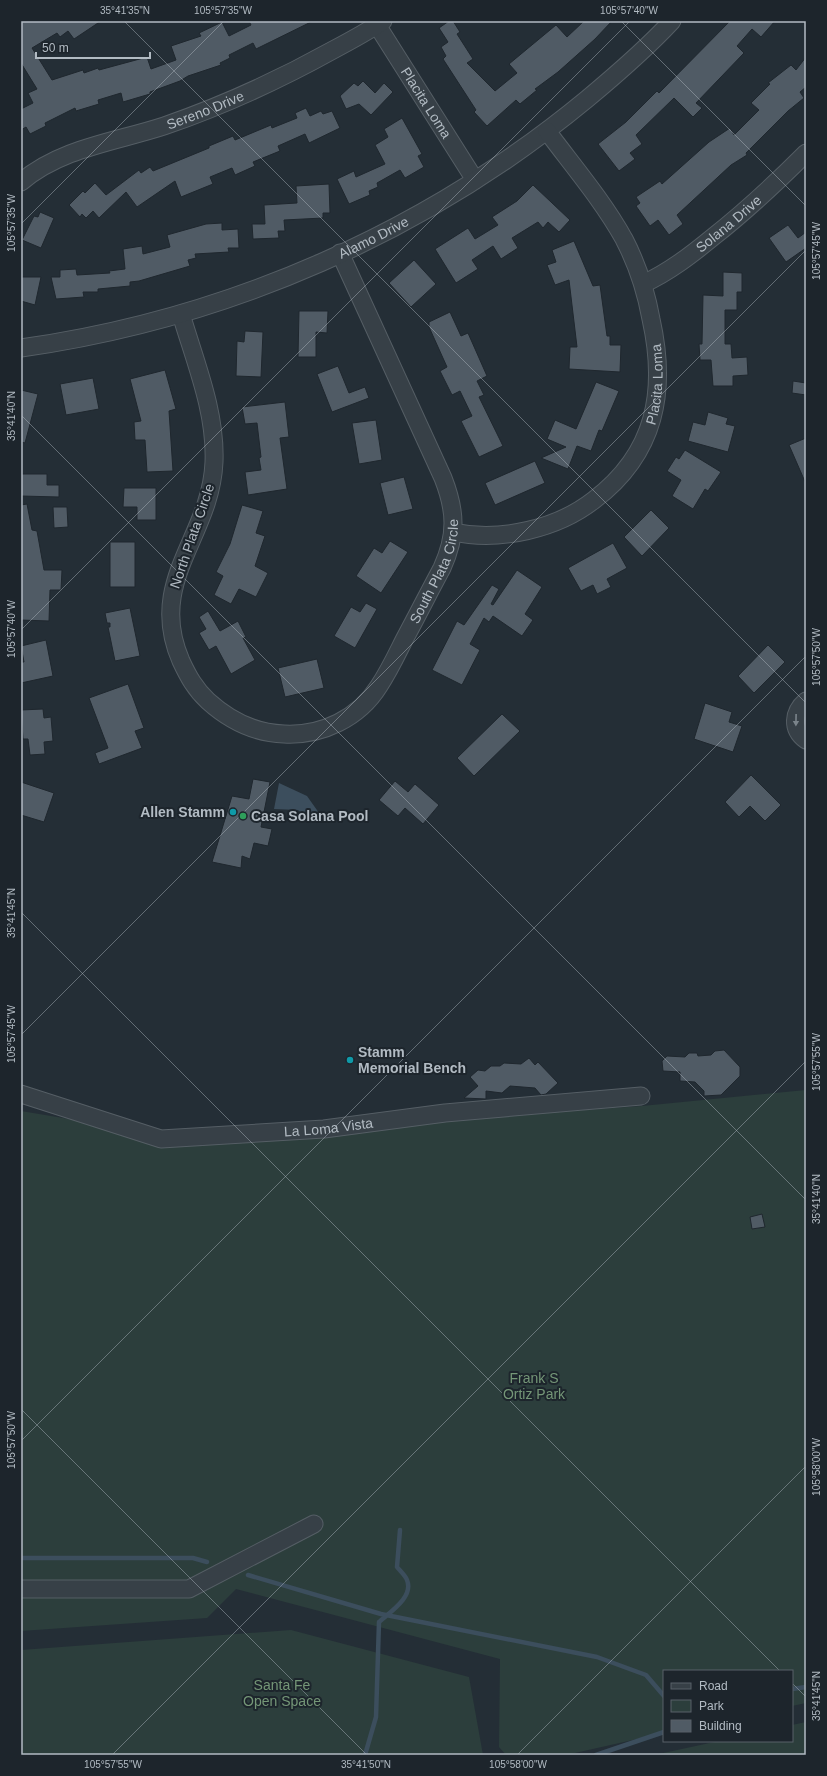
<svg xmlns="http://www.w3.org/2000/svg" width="827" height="1776" font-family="Helvetica,sans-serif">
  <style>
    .green { fill: #2c3e3c }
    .water { fill: #3c4e5d }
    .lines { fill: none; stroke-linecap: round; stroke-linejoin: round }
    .stream { stroke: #3c4e5d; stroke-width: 4.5 }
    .building { fill: #505b65; stroke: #1f272e }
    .minor-casing { stroke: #555e65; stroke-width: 19 }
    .minor { stroke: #374047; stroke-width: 17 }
    .oneway { fill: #7b848b }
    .ticks { fill: none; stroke: #b2bbc3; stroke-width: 1; stroke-opacity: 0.45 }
    .culture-dot { fill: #0f9aa8; stroke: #1d252c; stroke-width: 1.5 }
    .leisure-dot { fill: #2e9e5b; stroke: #1d252c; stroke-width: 1.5 }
    .labels { text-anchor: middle; stroke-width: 4; stroke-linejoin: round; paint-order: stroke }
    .street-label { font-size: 14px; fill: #b2bbc3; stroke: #1d252c }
    .poi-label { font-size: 14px; font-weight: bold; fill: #b2bbc3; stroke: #1d252c; text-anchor: start }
    .park-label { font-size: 14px; fill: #749677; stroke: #1d252c }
    .neatline { fill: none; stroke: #b2bbc3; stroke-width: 1.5 }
    .ticks-label { font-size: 10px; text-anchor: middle; fill: #b2bbc3 }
  </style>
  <rect width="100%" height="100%" fill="#242e36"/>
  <path class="green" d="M806,1090V1703L792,1706V1671H664V1733L566,1755H506L499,1747L500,1659L236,1589L207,1618L21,1631V1111L183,1138L642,1106Z
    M291,1630L469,1677L483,1755H21V1650Z
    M806,1722V1755H654L719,1741H792V1725Z"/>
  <path class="water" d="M279,783L307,796L319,813L309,820L298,810L274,809Z"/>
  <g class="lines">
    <path class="stream" d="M21,1558H193L207,1562
      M248,1575L381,1614L597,1657L646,1675L664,1696
      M792,1689L806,1687
      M365,1755L376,1717L379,1622C390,1612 414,1597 407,1580C405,1575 400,1571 397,1567L400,1530
      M596,1755L664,1732"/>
  </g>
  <path class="building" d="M21,21H101L74,39L68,31L60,37L57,33L32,48L52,80L83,70L84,73L98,68L99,70L147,57L151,69L176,60L171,46L201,36L199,33L222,22L229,36L251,25L249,21H313L256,49L253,43L229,55L230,58L220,63L221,65L188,76L180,81L150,92V94L123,102L121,93L98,100L99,104L76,111L75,108L45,123L46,126L30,134L26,127L21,130V109L33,103L28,93L37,89L21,63Z
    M449,21H453L460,32L457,34L473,59L467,63L495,91L517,73L509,64L556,25L567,37L584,21H612L595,39L558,72L535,89L537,90L520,104L516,100L487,126L474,112L476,110L443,59L446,56L441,47L448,42L439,28Z
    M730,21H775L761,37L752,29L737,46L744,53L696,103L702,108L693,117L674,98L636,135L642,144L630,153L635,159L619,171L598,144L626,122L657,91L659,93Z
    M806,57V87L800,92L804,98L788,111L746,153L747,155L731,165L677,215L683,224L669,235L658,220L650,226L636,206L640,203L636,197L660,181L662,184L709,142L730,128L734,135L759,110L751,103L770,84L768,83L791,65L796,70Z
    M363,81L375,93L384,83L393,92L371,115L359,104L346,109L340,96L354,83L358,86Z
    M306,108L310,116L321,111L323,114L332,111L340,128L309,143L305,134L278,146L280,151L253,162L255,166L235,175L232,168L210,177L213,184L181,197L175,181L137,207L126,192L99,218L93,211L86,218L82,214L80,217L69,205L83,191L85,193L95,183L106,195L139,170L141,173L150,167L153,171L209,148V146L233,136L235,140L271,125L272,128L297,118L295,113Z
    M402,118L422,154L418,156L424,167L405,178L400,170L377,183L378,187L369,191L370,195L349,204L337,179L354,171L356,177L385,164L375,145L388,137L384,129Z
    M329,184L330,213H323V218L284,220L285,231H278L279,238L253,239L252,224H265L264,205L297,203L296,186Z
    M533,185L570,220L559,232L548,222L543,228L538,222L512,238L518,248L501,259L493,246L472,260L478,269L456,283L435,249L468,228L475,239L498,225L492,217L517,201Z
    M40,212L54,218L41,248L22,240L34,216L38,217Z
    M222,223V230L238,229L239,248H228L229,252L195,254L196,258L188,260L190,266L139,281L130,282V286L98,289V292H83L84,297L56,299L51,277H60V270L76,269L77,275L110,273L109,271L125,269L123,249L142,246L143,254L170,247L167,235L206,224Z
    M788,225L798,238L806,232V248L786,262L769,238Z
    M574,241L593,286L600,285L607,336H610V345H621L620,372L569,369L570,347H577L569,280L555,285L547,265L556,262L552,250Z
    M414,260L436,284L411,307L389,283Z
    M723,272L742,273V292H737V310H725V344H731L732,358L747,357L748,375L733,376V386H713L711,360H700L699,344H702L703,295L723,296Z
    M21,277H41L35,305L21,301Z
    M299,311H328L327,333L316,332V357H298Z
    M450,312L461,336L468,333L487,376L477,381L484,395L479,397L503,446L479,457L461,421L472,416L460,391L452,395L440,371L447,367L429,327V322Z
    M245,331L263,332L261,377L236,376L237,341L244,342Z
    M338,366L349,393L365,387L369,398L332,412L317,374Z
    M165,370L176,409L169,411L173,471L147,472L145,440H135L134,422L141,421L130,379Z
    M93,378L99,409L66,415L60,384Z
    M793,381L806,383V395L792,393Z
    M596,382L619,391L602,431L599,430L591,451L577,446L568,469L541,458L566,447L547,439L555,420L576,429Z
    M21,390L38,394L25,443L21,442Z
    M285,402L289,437L280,438L287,489L248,495L245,472L261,470L259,458L261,457L257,423L245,424L242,407Z
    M708,412L728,418L726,424L735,426L728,452L688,441L693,422L705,425Z
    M376,420L382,460L359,464L352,423Z
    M806,438V484L789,445Z
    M685,450L721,472L708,491L705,489L693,509L672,496L681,480L667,471L676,457L679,459Z
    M535,461L545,483L495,505L485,483Z
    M21,474H47V485H59V497L21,496Z
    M404,477L413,509L388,515L380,483Z
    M124,488H156V520H137V507H123Z
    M27,504L32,530L37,531L44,570H62L61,590H50L49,621L21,620V505Z
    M242,505L263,511L256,533L265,536L255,566L268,573L256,597L239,589L231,604L214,595L223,576L216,572L230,544Z
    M53,507H67L68,527L54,528Z
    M651,510L669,528L642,556L624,537Z
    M390,541L408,552L381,593L356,576L374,548L382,553Z
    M110,542H135V587H110Z
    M613,543L627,568L607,579L611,587L597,594L593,585L581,591L568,568Z
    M517,570L542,587L525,614L533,620L522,636L493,616L489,622L484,618L470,644L480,650L462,685L432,670L457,621L464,625L492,585L499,589L491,604L493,605Z
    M366,603L377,609L355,648L334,636L351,607L360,612Z
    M130,608L140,656L115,661L108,627H110V623H107L105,613Z
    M208,611L220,631L238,621L246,637L243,638L255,660L231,674L216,646L209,650L199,633L206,629L199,617Z
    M46,640L53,676L21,683V662H24L21,646Z
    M768,645L785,662L754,693L738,676Z
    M317,659L324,688L285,697L278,668Z
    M128,684L144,728L135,731L142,748L99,764L95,753L108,748L89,698Z
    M705,703L732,712L729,722L742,726L733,752L694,739Z
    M43,709L44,718L51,717L53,741L44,742L45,754L30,755L28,739H23L21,710Z
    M502,714L520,731L474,776L457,758Z
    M751,775L781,805L765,821L750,806L739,817L725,802Z
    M253,779L270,782L261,827L272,829L268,846L254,843L250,859L242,856L241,868L212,862L232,796L249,799Z
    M395,781L408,792L415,784L439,805L423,824L405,808L398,816L379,800Z
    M21,782L54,793L44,822L21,815Z
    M724,1050L740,1067V1076L721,1095L704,1096V1091L695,1082L680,1081V1072L663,1071L662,1061L667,1056L685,1057L689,1053H697L698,1056L711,1055L715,1051Z
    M529,1058L535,1065L538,1062L558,1083L546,1094L541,1095L535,1088L510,1086L502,1093L486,1091V1099L464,1098L478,1086L470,1077L478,1070L485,1071L491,1066H500L504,1063L521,1064Z
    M762,1214L765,1227L752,1229L750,1217Z"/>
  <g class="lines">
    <g class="minor-casing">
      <g id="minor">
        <path id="s1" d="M377,25L475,180"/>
        <path id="s2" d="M21,182C61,148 115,142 164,126C222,106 279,80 333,50C350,41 367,32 383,21"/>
        <path id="s3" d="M643,284C669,272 691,255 713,237C746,211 777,182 806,153"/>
        <path id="s4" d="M181,314C195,362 216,411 214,462C211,537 146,581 181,661C188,676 195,689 208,701C229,720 255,733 284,734C322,736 359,718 379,686C389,671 396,656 404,640C417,616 429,592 442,568C457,535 456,511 443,478L340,253"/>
        <path id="s5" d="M21,348C228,319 426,232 587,99C617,74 646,49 672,21"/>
        <path id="s6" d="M453,532C500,542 557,529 594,500C656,453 667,391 651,319C646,291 637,264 624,239C603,201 573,166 547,131"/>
        <path d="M806,701C793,712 791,729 806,740"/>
        <path id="s7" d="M21,1094L161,1139L324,1129L445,1113L641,1096"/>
        <path d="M21,1589H189L314,1524"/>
      </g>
    </g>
    <use href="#minor" class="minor"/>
  </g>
  <defs><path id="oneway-solid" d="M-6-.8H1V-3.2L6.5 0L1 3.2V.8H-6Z"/></defs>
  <use class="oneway" href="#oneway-solid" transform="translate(796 720) rotate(91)"/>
  <path class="ticks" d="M124,21L806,703M621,21L806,206M21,224L224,21M21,415L806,1200M21,630L630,21M21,912L780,1671M21,1035L806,250M21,1409L367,1755M21,1441L806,656M792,1683L806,1697M112,1755L806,1061M517,1755L806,1466"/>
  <g class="culture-dot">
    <circle cx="233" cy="812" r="4"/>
    <circle cx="350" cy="1060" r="4"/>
  </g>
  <circle class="leisure-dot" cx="243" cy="816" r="4"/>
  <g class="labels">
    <g class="street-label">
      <text dy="5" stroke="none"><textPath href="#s1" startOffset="92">Placita Loma</textPath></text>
      <text dy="5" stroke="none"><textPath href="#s2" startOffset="199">Sereno Drive</textPath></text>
      <text dy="5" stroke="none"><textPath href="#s3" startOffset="105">Solana Drive</textPath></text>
      <text dy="5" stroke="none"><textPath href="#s5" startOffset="371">Alamo Drive</textPath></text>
      <text dy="5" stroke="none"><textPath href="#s6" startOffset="285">Placita Loma</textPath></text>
      <text transform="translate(192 536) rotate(-71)" y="5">North Plata Circle</text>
      <text dy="5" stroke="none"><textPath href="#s4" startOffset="733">South Plata Circle</textPath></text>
      <text dy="5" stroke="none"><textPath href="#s7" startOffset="315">La Loma Vista</textPath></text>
    </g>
    <g class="poi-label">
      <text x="225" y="817" text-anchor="end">Allen Stamm</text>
      <text x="251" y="821">Casa Solana Pool</text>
      <text x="358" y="1057">Stamm<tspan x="358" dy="16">Memorial Bench</tspan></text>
    </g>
    <g class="park-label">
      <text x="534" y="1383">Frank S<tspan x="534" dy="16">Ortiz Park</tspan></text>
      <text x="282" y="1690">Santa Fe<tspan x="282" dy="16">Open Space</tspan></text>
    </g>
  </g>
  <rect width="827" height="1776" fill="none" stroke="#1d252c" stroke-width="44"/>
  <rect x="663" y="1670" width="130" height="72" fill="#1d252c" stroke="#596168"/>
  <rect x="671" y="1683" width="20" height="6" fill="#374047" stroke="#596168"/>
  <text x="699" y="1690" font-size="12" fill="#b2bbc3">Road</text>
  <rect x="671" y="1700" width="20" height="12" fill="#2c3e3c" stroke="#596168"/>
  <text x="699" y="1710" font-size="12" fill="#b2bbc3">Park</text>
  <rect x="671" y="1720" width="20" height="12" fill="#505b65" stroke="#596168"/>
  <text x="699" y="1730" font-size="12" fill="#b2bbc3">Building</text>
  <path d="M36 52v6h114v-6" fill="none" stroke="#b2bbc3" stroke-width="2"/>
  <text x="42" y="52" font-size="12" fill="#b2bbc3" stroke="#1d252c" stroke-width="3" paint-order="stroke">50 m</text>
  <rect x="22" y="22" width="783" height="1732" class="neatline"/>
  <g class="ticks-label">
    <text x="125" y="14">35°41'35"N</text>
    <text x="223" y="14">105°57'35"W</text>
    <text x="629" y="14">105°57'40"W</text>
    <text transform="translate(11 223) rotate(-90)" y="4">105°57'35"W</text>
    <text transform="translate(816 251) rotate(-90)" y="4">105°57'45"W</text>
    <text transform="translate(11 416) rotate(-90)" y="4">35°41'40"N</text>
    <text transform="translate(11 629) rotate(-90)" y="4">105°57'40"W</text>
    <text transform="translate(816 657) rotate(-90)" y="4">105°57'50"W</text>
    <text transform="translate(11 913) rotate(-90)" y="4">35°41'45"N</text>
    <text transform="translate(11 1034) rotate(-90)" y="4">105°57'45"W</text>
    <text transform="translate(816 1062) rotate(-90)" y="4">105°57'55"W</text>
    <text transform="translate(816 1199) rotate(-90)" y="4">35°41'40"N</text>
    <text transform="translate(11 1440) rotate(-90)" y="4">105°57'50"W</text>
    <text transform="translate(816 1467) rotate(-90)" y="4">105°58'00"W</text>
    <text transform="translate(816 1696) rotate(-90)" y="4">35°41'45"N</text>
    <text x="113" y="1768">105°57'55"W</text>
    <text x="366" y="1768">35°41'50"N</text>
    <text x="518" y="1768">105°58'00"W</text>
  </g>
</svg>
